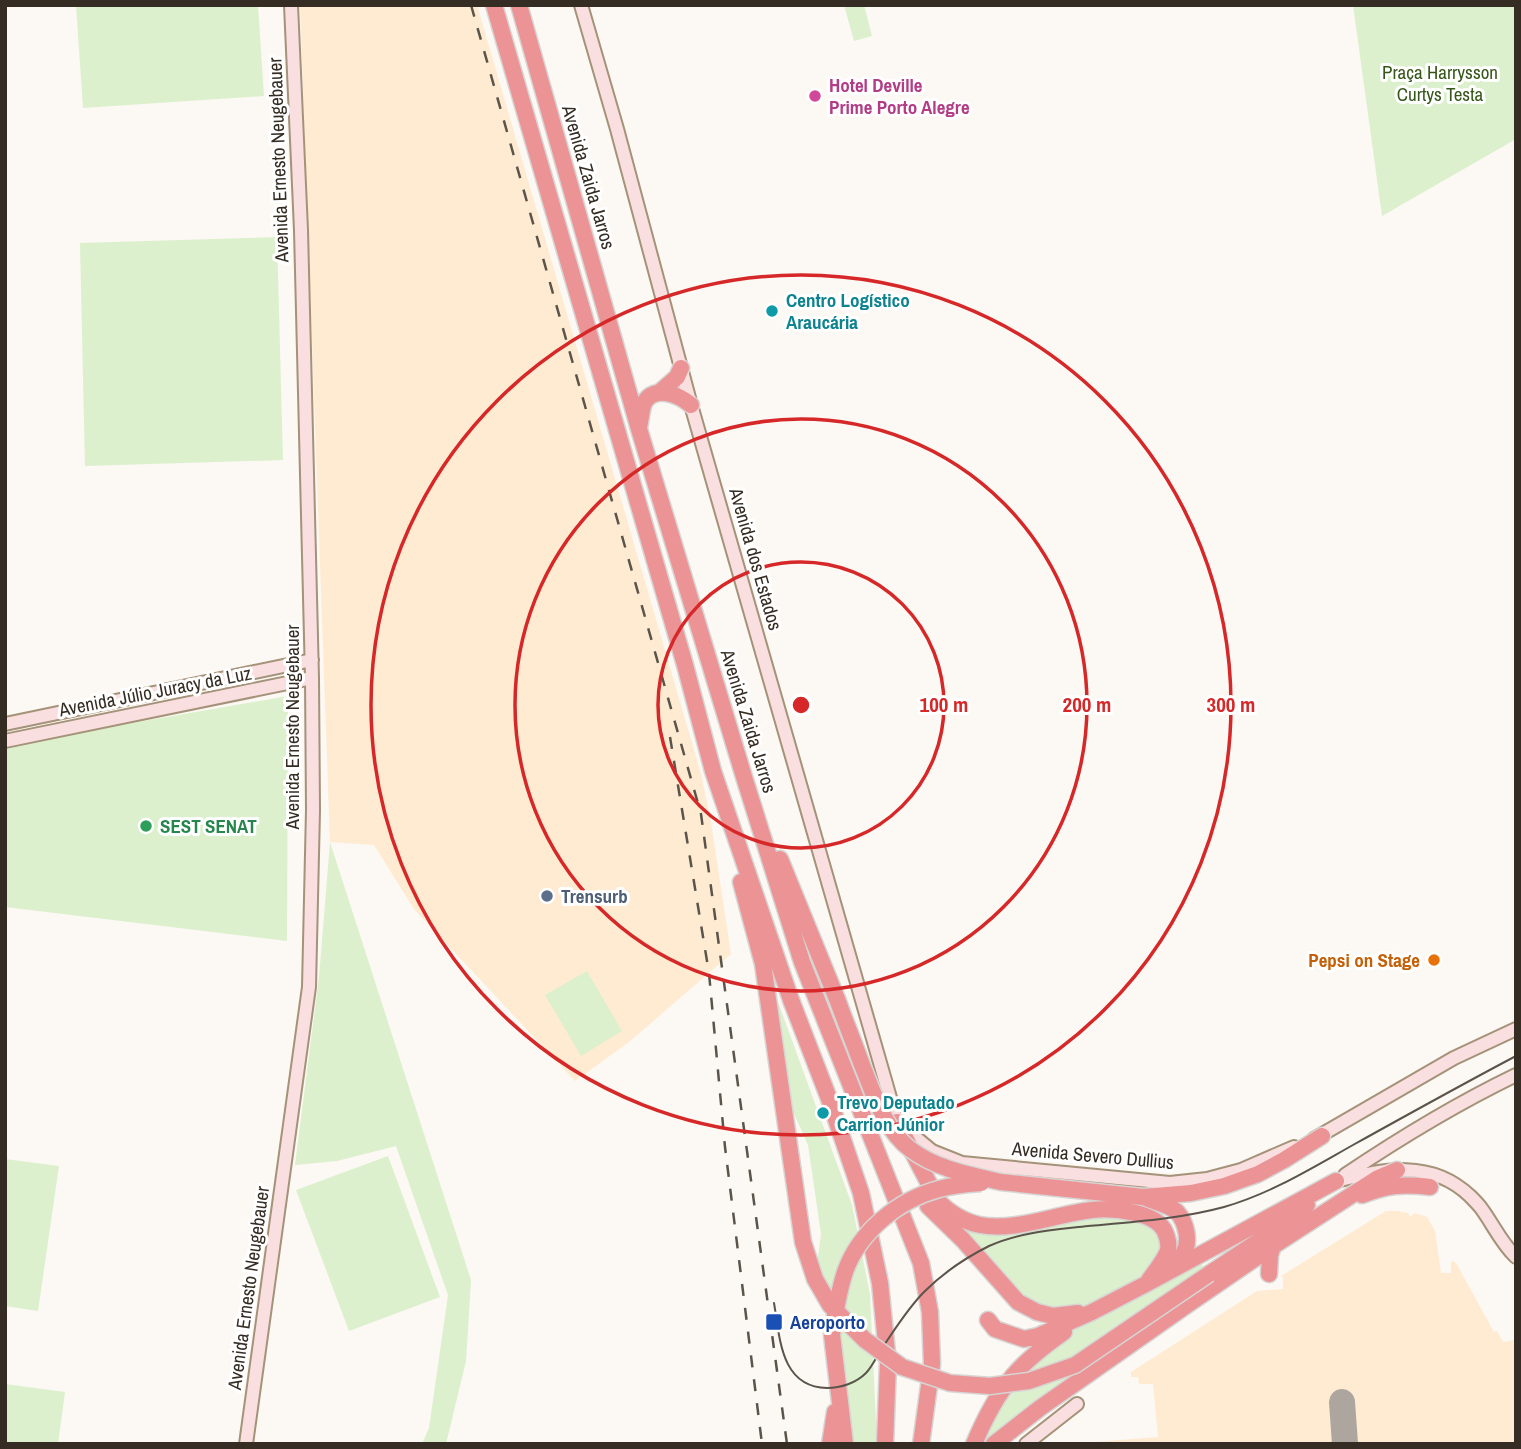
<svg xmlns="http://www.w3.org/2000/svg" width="1521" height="1449" font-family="'Archivo Narrow',sans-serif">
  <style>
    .built { fill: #ffebd1 }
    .green { fill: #dcf0cd }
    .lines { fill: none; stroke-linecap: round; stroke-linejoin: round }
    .taxiway { stroke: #aca69f; stroke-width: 26 }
    .secondary-casing { stroke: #a49279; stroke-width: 16 }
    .highway-casing { stroke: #d7d5d3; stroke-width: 19 }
    .secondary { stroke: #f9dfdf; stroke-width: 12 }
    .highway { stroke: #ec9395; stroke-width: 16 }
    .tram { stroke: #5b544b; stroke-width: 2 }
    .rail { stroke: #5b544b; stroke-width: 2.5; stroke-dasharray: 12 12; stroke-linecap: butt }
    .highway-bridge-casing { stroke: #d7d5d3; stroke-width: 19; stroke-linecap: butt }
    .highway-bridge { stroke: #ec9395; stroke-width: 16 }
    .ring { fill: none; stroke: #d62828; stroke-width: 3.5 }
    .hotel-dot { fill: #d1479c; stroke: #fff; stroke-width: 2.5 }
    .culture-dot { fill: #0f9aa8; stroke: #fff; stroke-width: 2.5 }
    .leisure-dot { fill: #2e9e5b; stroke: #fff; stroke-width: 2.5 }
    .service-dot { fill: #5c6f8a; stroke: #fff; stroke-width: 2.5 }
    .food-dot { fill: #e8710a; stroke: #fff; stroke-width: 2.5 }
    .transit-dot { fill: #1a4fb4; stroke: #fff; stroke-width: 2.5 }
    .labels { text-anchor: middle; stroke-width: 6; stroke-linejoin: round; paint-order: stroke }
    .park-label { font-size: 19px; fill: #375619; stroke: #fff }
    .hotel-label { font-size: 19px; font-weight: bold; fill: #b23c85; stroke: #fff; text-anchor: start }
    .street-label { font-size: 19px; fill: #352d23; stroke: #fff }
    .culture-label { font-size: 19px; font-weight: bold; fill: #0d838f; stroke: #fff; text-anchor: start }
    .leisure-label { font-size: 19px; font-weight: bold; fill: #27864d; stroke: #fff; text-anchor: start }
    .service-label { font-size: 19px; font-weight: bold; fill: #4e5e75; stroke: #fff; text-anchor: start }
    .food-label { font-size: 19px; font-weight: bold; fill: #c56008; stroke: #fff; text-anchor: end }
    .transit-label { font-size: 19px; font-weight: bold; fill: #164399; stroke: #fff; text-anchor: start }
    .centre { fill: #d62828; stroke: #fff; stroke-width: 3.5 }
    .ring-label { font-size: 21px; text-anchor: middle; font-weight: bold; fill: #d62828; stroke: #fff; stroke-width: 6; stroke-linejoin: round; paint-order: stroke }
  </style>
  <rect width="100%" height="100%" fill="#fcf8f3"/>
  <path class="built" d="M300,5H477L701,774L711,822L731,954L629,1042L575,1081L414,909L374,845L330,842Z
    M1386,1211H1397L1408,1213L1410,1217L1415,1213L1427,1217L1435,1231L1441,1273H1451V1262L1453,1261L1456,1263L1494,1332L1497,1331L1503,1342L1516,1340V1444H1069L1158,1437L1153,1384H1139L1138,1377H1131V1372L1257,1291L1283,1289V1278L1281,1276Z"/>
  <path class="green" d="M76,5H258L264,96L83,108Z
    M844,5H864L872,36L854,41Z
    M1353,5H1516V139L1382,216Z
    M277,237L283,460L85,466L80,243Z
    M288,696L287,941L5,907V745Z
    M330,842L471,1280L466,1361L446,1444H422L429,1428L448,1295L396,1146L337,1161L295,1165L319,977Z
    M587,971L622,1031L581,1056L545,995Z
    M774,991L852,1205L870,1294L877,1444H851L838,1339L817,1264L821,1234L808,1145L791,1107Z
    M388,1156L440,1297L349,1331L296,1190Z
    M5,1159L59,1166L38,1311L5,1306Z
    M934,1206L977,1231L1086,1215H1121L1144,1222L1160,1238L1162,1254L1142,1282L1104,1301L1075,1310L1054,1311L1025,1302Z
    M1200,1262L1212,1277L987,1444H982L1000,1405L1029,1364L1070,1332Z
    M5,1384L65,1392L58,1444H5Z"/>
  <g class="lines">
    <path class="taxiway" d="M1342,1402L1345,1444"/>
    <g class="secondary-casing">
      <path id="secondary" d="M581,5L617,129L691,405L897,1122L932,1151L962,1163L1170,1183L1207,1179L1241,1170L1294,1147
        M5,724L312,660
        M5,741L312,678
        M1314,1139L1454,1058L1516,1029
        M1345,1175C1400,1138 1456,1104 1516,1075
        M1336,1181C1384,1169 1431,1159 1470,1196C1474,1200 1478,1204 1481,1208C1493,1224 1501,1243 1516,1257
        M246,1444L309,987L313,810L312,678L301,230L291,5
        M1026,1444L1077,1404"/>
    </g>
    <g class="highway-casing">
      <path id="highway" d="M494,5L685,665L713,771L791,1000L828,1096L861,1193L880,1283L888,1363L885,1444
        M519,5L639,429L744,777L802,962L921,1263L930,1312L932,1364L921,1444
        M660,392L677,377L681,368
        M639,427C641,420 641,410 644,403C654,384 679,395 691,405
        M780,859L837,999
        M741,882L763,964L767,992
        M897,1122L938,1201C948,1212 964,1222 980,1225C1015,1232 1056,1214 1092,1210C1112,1208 1156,1211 1165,1232C1168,1239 1170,1246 1167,1253C1163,1262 1155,1272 1149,1280
        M1001,1182L1143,1197L1191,1193L1224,1186L1258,1174L1284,1160L1322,1136
        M1362,1195C1389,1185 1401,1184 1430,1187
        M1146,1198C1155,1202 1170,1205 1177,1212C1186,1222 1191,1242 1183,1254C1180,1258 1174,1262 1170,1265
        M928,1206L963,1240L1018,1302L1037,1312L1053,1316L1078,1313
        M1209,1274L1280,1227L1307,1205
        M1269,1274L1270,1255L1273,1246
        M988,1320L995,1329L1024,1339L1038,1336L1092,1312L1146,1284L1336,1181
        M832,1335L845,1444
        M830,1444L835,1412
        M974,1444C984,1420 997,1395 1013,1376C1027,1359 1047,1344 1064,1332
        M994,1444L1040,1408L1187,1305L1273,1246L1378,1178L1397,1170"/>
    </g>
    <use href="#secondary" class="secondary"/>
    <use href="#highway" class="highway"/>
    <path class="tram" d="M774,1303C780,1337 780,1387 827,1388C841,1388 856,1383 866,1373C872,1367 876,1358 880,1351C894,1331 907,1309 924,1292C943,1273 965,1258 989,1246C1020,1232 1054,1230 1088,1226C1133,1222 1180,1219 1224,1207C1270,1194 1312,1168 1353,1145C1407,1115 1461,1085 1516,1056"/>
    <path class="rail" d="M471,5L701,814L787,1444
      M670,737L709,973L725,1147L762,1444"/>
    <g class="highway-bridge-casing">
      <path id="highway-bridge" d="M767,992L803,1242L815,1279L830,1305L865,1340L902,1367L950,1383L990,1386L1029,1381L1075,1365L1209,1274
        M837,999C845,1021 854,1043 862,1065C874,1094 884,1129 910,1149C936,1169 970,1175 1001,1182
        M832,1335C835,1314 838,1293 845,1272C859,1232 898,1200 939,1189C953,1185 967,1184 981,1183"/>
    </g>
    <use href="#highway-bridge" class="highway-bridge"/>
  </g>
  <g class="ring">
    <circle cx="801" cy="705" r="143"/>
    <circle cx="801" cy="705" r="286"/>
    <circle cx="801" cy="705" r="430"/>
  </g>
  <circle class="hotel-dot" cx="815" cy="96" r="7"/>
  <g class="culture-dot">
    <circle cx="772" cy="311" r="7"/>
    <circle cx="823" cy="1113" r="7"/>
  </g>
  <circle class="leisure-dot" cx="146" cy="826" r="7"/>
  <circle class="service-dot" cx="547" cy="896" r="7"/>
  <circle class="food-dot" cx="1434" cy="960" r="7"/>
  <rect class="transit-dot" x="765" y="1313" width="18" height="18" rx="3.5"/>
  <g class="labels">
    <g class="park-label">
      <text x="1440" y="79">Praça Harrysson<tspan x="1440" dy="22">Curtys Testa</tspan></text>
    </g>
    <g class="hotel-label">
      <text x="829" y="92">Hotel Deville<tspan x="829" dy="22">Prime Porto Alegre</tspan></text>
    </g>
    <g class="street-label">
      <text transform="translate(278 160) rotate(-92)" y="7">Avenida Ernesto Neugebauer</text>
      <text transform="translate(589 177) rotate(74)" y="7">Avenida Zaida Jarros</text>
      <text transform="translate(756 559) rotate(74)" y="7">Avenida dos Estados</text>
      <text transform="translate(155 691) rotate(-11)" y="7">Avenida Júlio Juracy da Luz</text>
      <text transform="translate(749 721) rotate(73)" y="7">Avenida Zaida Jarros</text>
      <text transform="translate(292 727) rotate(-90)" y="7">Avenida Ernesto Neugebauer</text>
      <text transform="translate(1093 1155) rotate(5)" y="7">Avenida Severo Dullius</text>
      <text transform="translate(248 1288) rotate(-82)" y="7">Avenida Ernesto Neugebauer</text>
    </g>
    <g class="culture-label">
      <text x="786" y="307">Centro Logístico<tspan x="786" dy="22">Araucária</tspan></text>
      <text x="837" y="1109">Trevo Deputado<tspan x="837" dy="22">Carrion Júnior</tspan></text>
    </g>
    <g class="leisure-label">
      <text x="160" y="833">SEST SENAT</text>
    </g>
    <g class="service-label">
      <text x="561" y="903">Trensurb</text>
    </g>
    <g class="food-label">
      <text x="1420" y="967">Pepsi on Stage</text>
    </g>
    <g class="transit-label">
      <text x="790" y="1329">Aeroporto</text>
    </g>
  </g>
  <circle cx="801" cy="705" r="10" class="centre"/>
  <g class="ring-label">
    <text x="944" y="712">100 m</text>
    <text x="1087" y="712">200 m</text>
    <text x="1231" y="712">300 m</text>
  </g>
  <rect width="1521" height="1449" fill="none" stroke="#352d23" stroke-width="14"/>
</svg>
